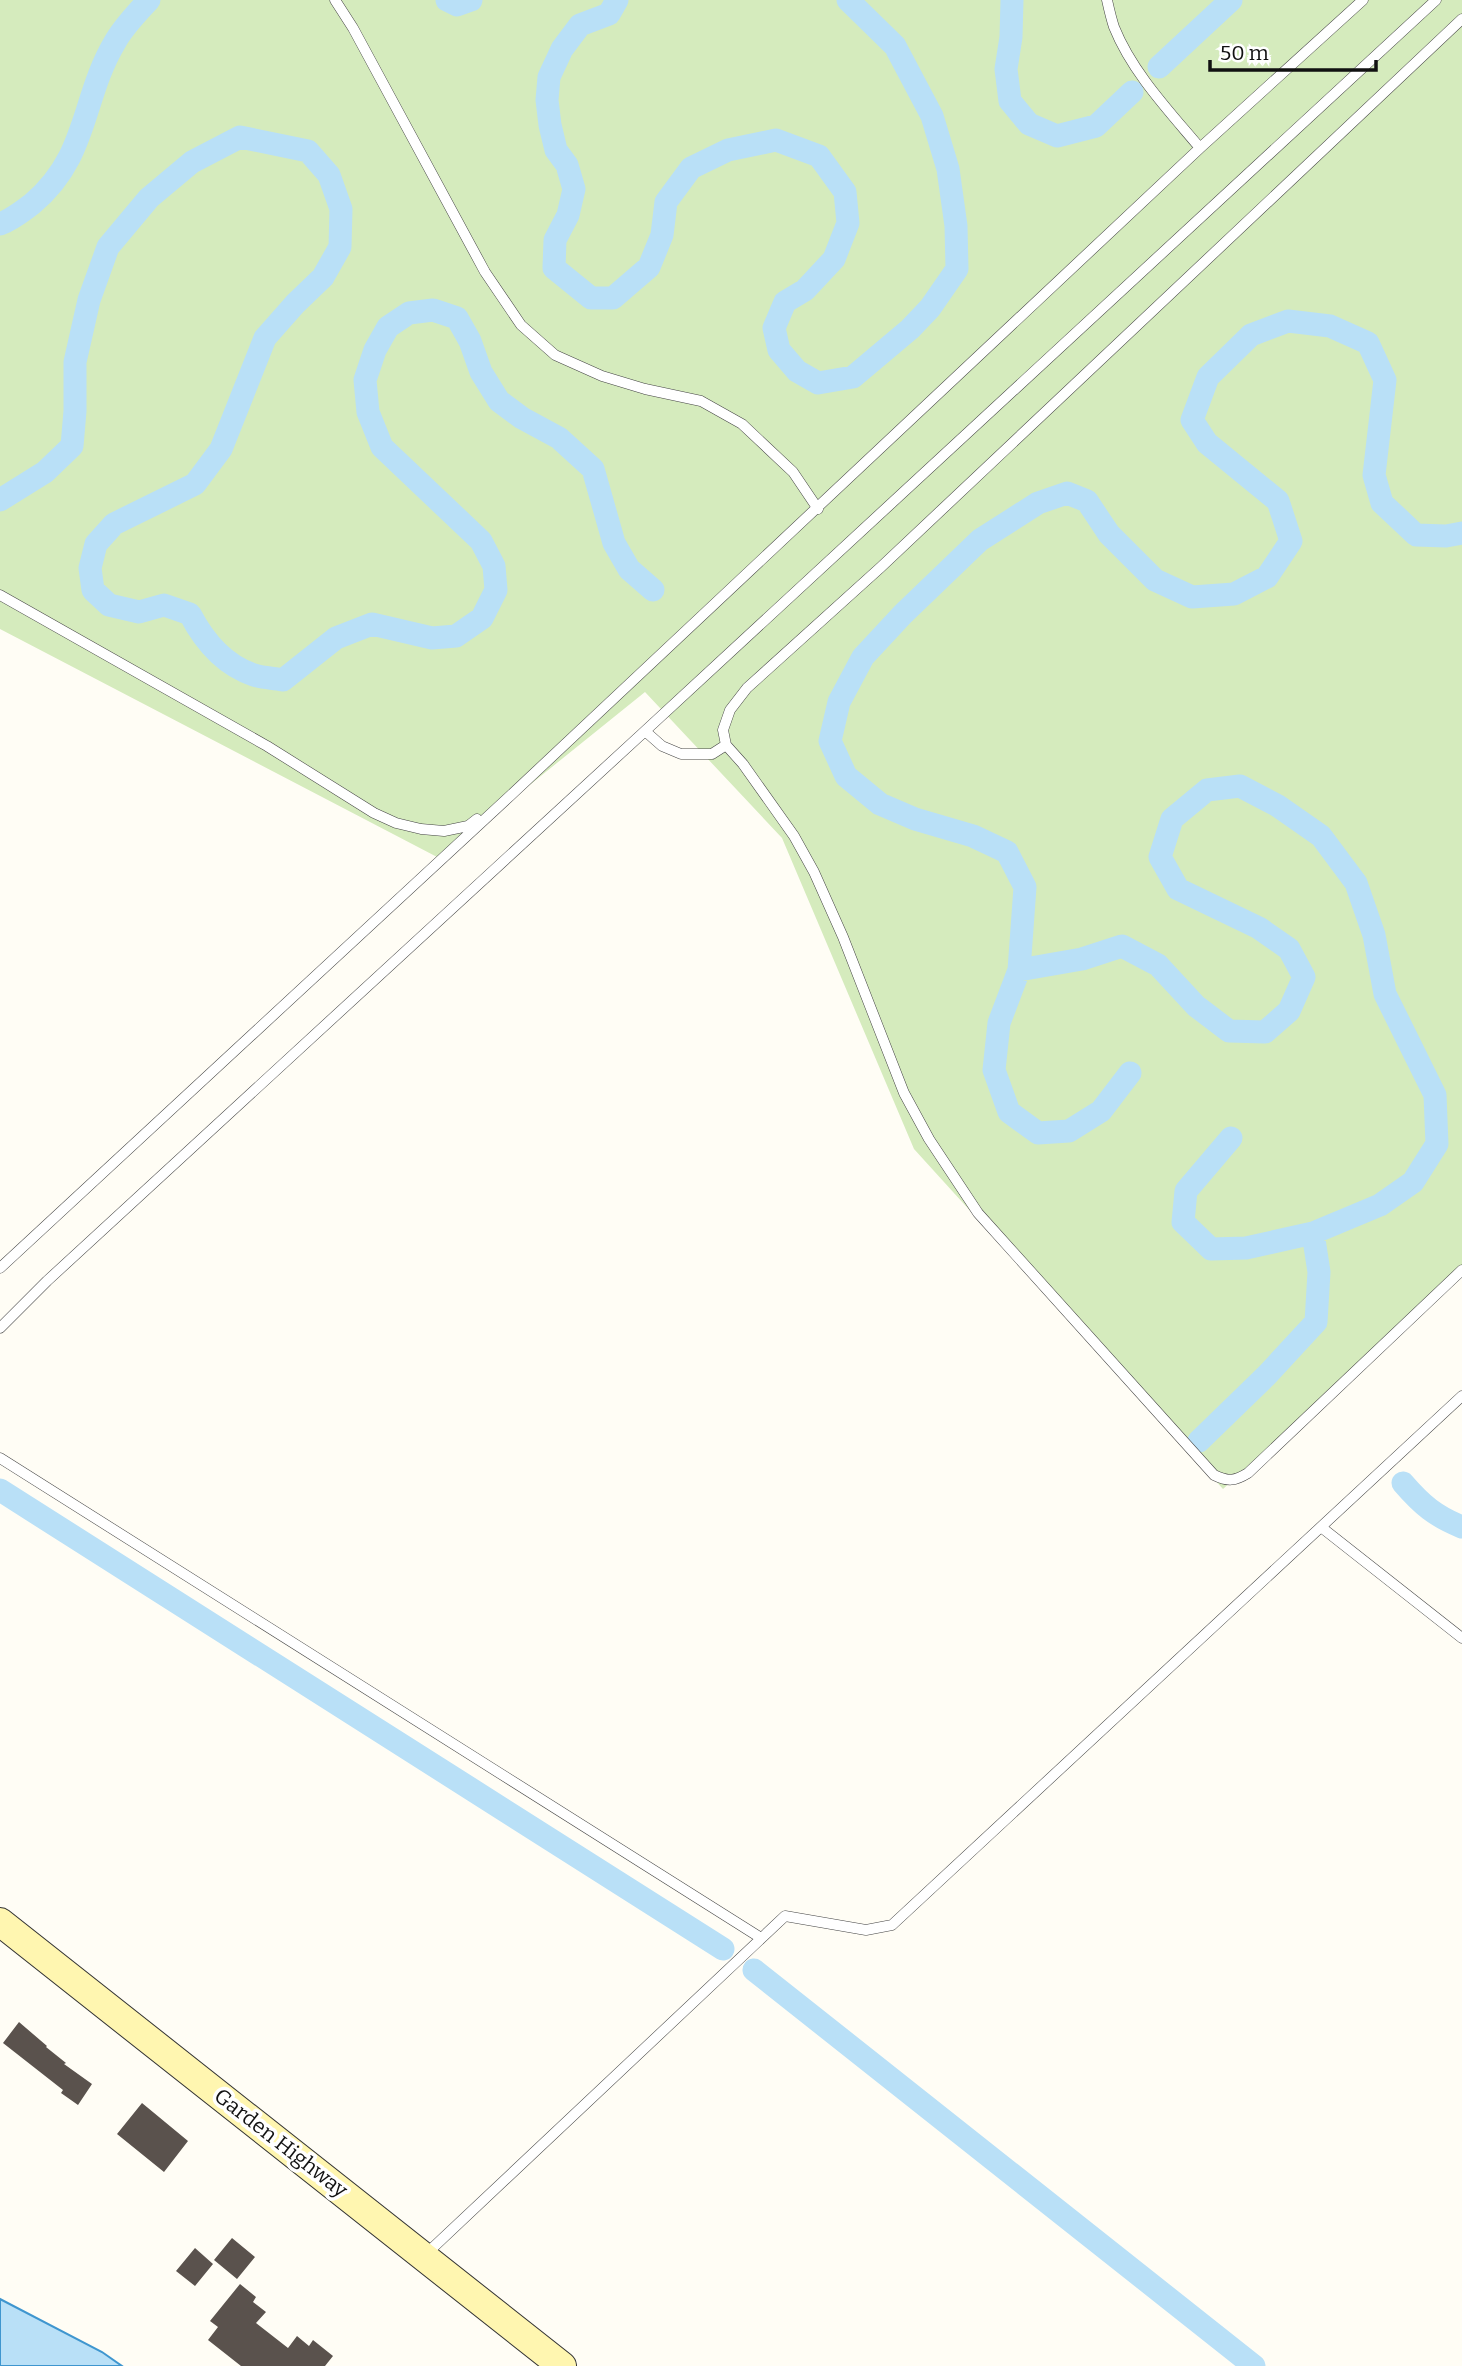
<svg xmlns="http://www.w3.org/2000/svg" width="1462" height="2366" font-family="Bitter,serif">
  <style>
    .green { fill: #d5ebbd }
    .water { fill: #b9e0f7; stroke: #3f96cf; stroke-width: 2 }
    .lines { fill: none; stroke-linecap: round; stroke-linejoin: round }
    .canal { stroke: #b9e0f7; stroke-width: 23 }
    .building { fill: #5a524d }
    .service-casing { stroke: #444; stroke-width: 11 }
    .secondary-casing { stroke: #333; stroke-width: 30 }
    .service { stroke: #fff; stroke-width: 10 }
    .secondary { stroke: #fff6b0; stroke-width: 28 }
    .labels { text-anchor: middle; stroke-width: 7; stroke-linejoin: round; paint-order: stroke }
    .street-label { font-size: 21px; fill: #111; stroke: #fff }
  </style>
  <rect width="100%" height="100%" fill="#fffdf5"/>
  <path class="green" d="M0,0H1462V1271L1223,1489L914,1149L782,838L645,692L439,858L0,629Z"/>
  <path class="water" d="M0,2299L102,2352L122,2366H0Z"/>
  <g class="lines">
    <path class="canal" d="M447,0L457,5L471,0
      M617,0L609,14L580,25L562,49L549,77L547,100L550,125L556,150L567,165L574,189L568,215L555,240L554,268L591,298H613L649,267L662,235L666,202L691,168L728,150L776,140L819,156L845,192L848,223L834,259L805,290L785,302L774,328L779,350L797,371L818,383L853,377L910,329L930,308L957,269L956,226L948,169L932,116L895,46L848,0
      M1012,0L1011,37L1006,69L1010,101L1029,124L1057,136L1096,126L1132,92
      M1159,67L1231,0
      M0,224C13,219 21,212 32,204C89,156 81,99 115,42C124,26 137,13 149,0
      M0,500L45,472L72,446L75,411V362L89,300L108,247L149,198L192,162L240,137L308,151L329,175L341,209L340,247L323,277L295,304L265,338L221,449L195,484L114,524L96,544L90,568L93,590L109,605L139,612L164,605L190,614C204,641 224,665 254,675C263,678 274,678 283,680L336,638L372,624L432,638L456,636L482,618L496,590L494,566L481,541L382,447L368,412L365,380L375,350L388,327L409,313L433,310L457,318L470,341L481,372L499,401L522,418L559,438L593,469L614,543L629,569L653,590
      M1019,970L999,1023L994,1070L1009,1112L1038,1133L1069,1131L1101,1111L1130,1073
      M1231,1138L1186,1191L1183,1222L1211,1249L1246,1248L1313,1233
      M1199,1441L1267,1375L1316,1322L1319,1272L1313,1233L1380,1205L1413,1182L1437,1144L1435,1095L1385,994L1374,935L1356,883L1321,836L1278,806L1240,786L1207,790L1172,819L1160,857L1178,889L1259,928L1289,949L1304,977L1289,1011L1265,1032L1229,1031L1196,1006L1158,965L1122,946L1082,959L1019,970L1025,887L1007,852L973,836L915,819L880,804L846,776L830,741L839,702L863,657L903,614L980,540L1038,503L1067,493L1087,501L1109,534L1155,580L1192,597L1234,594L1267,577L1291,541L1278,501L1207,443L1192,420L1208,377L1251,335L1288,321L1330,326L1368,343L1385,380L1374,475L1382,503L1416,535L1446,536L1462,533
      M1403,1483C1422,1505 1435,1516 1462,1527
      M0,1490L723,1949
      M754,1970L1254,2366"/>
  </g>
  <path class="building" d="M19,2022L47,2046L46,2047L66,2063L64,2064L92,2084L78,2105L61,2093L63,2090L3,2043Z
    M142,2103L188,2141L164,2172L117,2134Z
    M232,2238L255,2257L237,2279L214,2260Z
    M195,2248L213,2264L195,2286L176,2271Z
    M240,2284L256,2297L253,2302L266,2312L256,2323L288,2348L297,2336L309,2346L313,2340L333,2356L325,2366H241L208,2340L218,2327L210,2321Z"/>
  <g class="lines">
    <g class="service-casing">
      <path id="service" d="M335,0L353,28L485,272L521,325L555,355L602,376L645,389L701,401L742,424L793,472L818,509
        M1107,0C1109,9 1111,18 1114,27C1132,72 1169,111 1200,148
        M1462,19L881,567L747,688L730,710L723,730L726,745L743,764L794,836L814,872L843,937L904,1093L929,1139L978,1213L1214,1475C1228,1482 1235,1481 1248,1473L1462,1270
        M0,595L267,746L374,813L396,823L421,829L444,831L468,826L477,819
        M645,731L1436,0
        M0,1268L511,795L1200,148L1363,0
        M0,1328L47,1281L645,731L662,746L681,754H712L726,745
        M0,1458L761,1938
        M1321,1527L1462,1638
        M424,2256L785,1916L866,1930L892,1925L1462,1396"/>
    </g>
    <g class="secondary-casing">
      <path id="secondary" d="M0,1922L562,2366"/>
    </g>
    <use href="#service" class="service"/>
    <use href="#secondary" class="secondary"/>
  </g>
  <g class="labels">
    <g class="street-label">
      <text transform="translate(281 2143) rotate(38)" y="7">Garden Highway</text>
    </g>
  </g>
  <path d="M1210 60v10h166v-10" fill="none" stroke="#111111" stroke-width="3.5"/>
  <text x="1220" y="60" font-size="21" fill="#111111" stroke="#ffffff" stroke-width="5" paint-order="stroke">50 m</text>
</svg>
